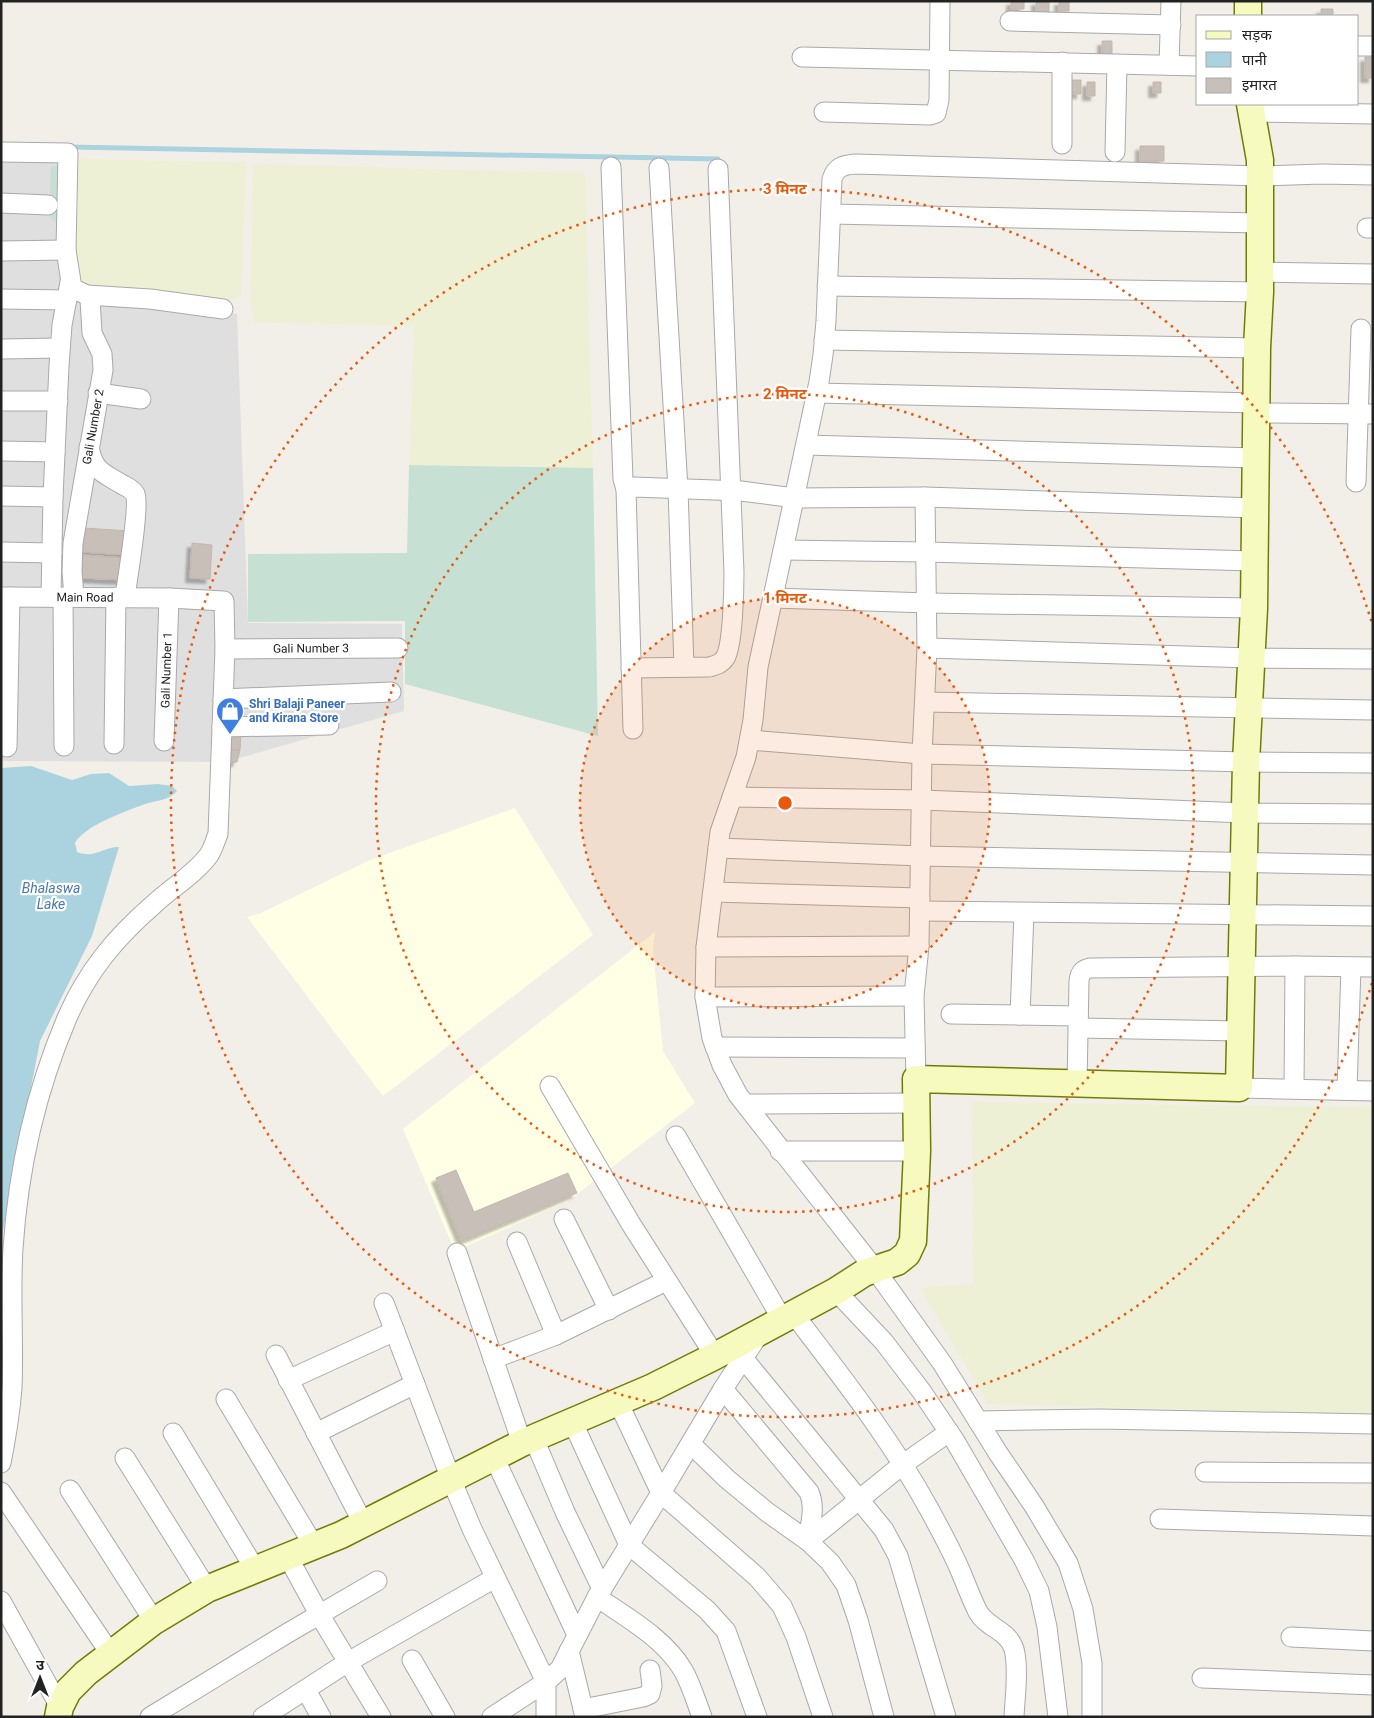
<svg xmlns="http://www.w3.org/2000/svg" width="1374" height="1718" font-family="Roboto,'Noto Sans Devanagari',sans-serif">
  <style>
    .residential { fill: #e0dfdf }
    .education { fill: #ffffe5 }
    .farmland { fill: #eef0d5 }
    .wetland { fill: #c6e0d4 }
    .water { fill: #aad3df }
    .lines { fill: none; stroke-linecap: round; stroke-linejoin: round }
    .stream { stroke: #aad3df; stroke-width: 5 }
    .building { fill: #c7bfb8; stroke: #c4b6ab; filter: url(#shadow) }
    .street-casing { stroke: #a9a9a9; stroke-width: 21 }
    .secondary-casing { stroke: #707d05; stroke-width: 29 }
    .street { stroke: #fff; stroke-width: 19 }
    .secondary { stroke: #f7fabf; stroke-width: 26 }
    .ring { fill: none; stroke: #e8590c; stroke-width: 2.5; stroke-dasharray: 2.5 5 }
    .labels { text-anchor: middle; stroke-width: 4.5; stroke-linejoin: round; paint-order: stroke }
    .street-label { font-size: 12px; fill: #222; stroke: #fff }
    .shop-label { font-size: 12px; font-weight: bold; fill: #366cbe; stroke: #fff; text-anchor: start }
    .water-label { font-size: 14px; font-style: italic; fill: #4a7aab; stroke: #fff }
    .centre { fill: #e8590c; stroke: #fff; stroke-width: 2.5 }
    .ring-label { font-size: 15px; text-anchor: middle; font-weight: bold; fill: #e8590c; stroke: #fff; stroke-width: 4.5; stroke-linejoin: round; paint-order: stroke }
  </style>
  <defs>
    <filter id="shadow"><feDropShadow dx="-4.5" dy="4.5" stdDeviation="1" flood-color="#0004"/></filter>
  </defs>
  <rect width="100%" height="100%" fill="#f2efe9"/>
  <path class="residential" d="M1,156L64,157V302L147,301L237,314L248,623L402,624L404,711L225,762L1,761Z"/>
  <path class="education" d="M515,808L593,935L383,1096L247,917L261,913L370,860Z
    M655,932L653,951L663,1051L695,1103L567,1202L455,1251L403,1129Z"/>
  <path class="farmland" d="M75,159L246,162L241,295L224,305L75,286Z
    M253,164L585,173L593,468L409,465L414,326L254,322L250,302Z
    M972,1102L1373,1107V1415L988,1404L920,1288L973,1284Z"/>
  <path class="wetland" d="M51,166H74V239L49,217Z
    M409,465L593,468L598,736L405,684V621L248,622V554L407,553Z"/>
  <path class="water" d="M31,766L72,780L91,774L109,773L129,786L158,784L172,786L177,791C168,801 157,800 145,804C126,811 84,826 75,843L77,852C95,859 103,847 119,847L92,936L40,1041L1,1241V768Z"/>
  <g class="lines">
    <path class="stream" d="M69,147L718,159"/>
  </g>
  <path class="building" d="M1011,1H1024V9H1011Z
    M1036,1H1049V12H1036Z
    M1059,1H1069V11H1059Z
    M1321,9H1333V16H1321Z
    M1102,41H1112V59H1102Z
    M1365,57H1373V78H1365Z
    M1070,80H1081V94H1070Z
    M1087,82H1095V96H1087Z
    M1153,82H1161V93H1153Z
    M1140,146H1164V161H1140Z
    M84,528L129,531L127,555L82,552Z
    M192,543L212,545L210,579L190,578Z
    M83,555L126,558L124,580L82,578Z
    M228,732H241L240,750H227Z
    M227,750H240L237,762L227,763Z
    M456,1170L474,1212L568,1173L577,1193L462,1241L436,1178Z"/>
  <g class="lines">
    <g class="street-casing">
      <g id="street">
        <path d="M1010,21L1171,25"/>
        <path d="M1358,46H1373"/>
        <path d="M802,57L1198,66"/>
        <path d="M1169,65L1171,1"/>
        <path d="M824,112L930,115L936,113L939,100L940,1"/>
        <path d="M1251,112L1373,114"/>
        <path d="M1062,144V62"/>
        <path d="M1,152L68,153L66,250L72,288L87,295L150,299L223,309"/>
        <path d="M1115,152L1117,64"/>
        <path d="M611,167L623,479L626,489L634,487L741,491L795,498L925,497L1256,508"/>
        <path d="M659,168L678,489L684,667"/>
        <path d="M1,203L48,205"/>
        <path d="M831,214L1259,223"/>
        <path d="M1367,228H1373"/>
        <path d="M1,251L66,250"/>
        <path d="M1260,272L1373,274"/>
        <path d="M827,286L1260,292"/>
        <path d="M1,299L67,300"/>
        <path d="M824,340L1257,348"/>
        <path d="M1,349L60,348"/>
        <path d="M98,393L141,399"/>
        <path d="M816,393L1257,403"/>
        <path d="M1,401H58"/>
        <path d="M1257,413L1373,414"/>
        <path d="M806,445L1256,458"/>
        <path d="M89,447C94,472 102,472 123,485C127,487 132,489 135,494C140,505 127,581 125,597"/>
        <path d="M1,451L55,452"/>
        <path d="M1356,482L1361,329"/>
        <path d="M626,489L633,729"/>
        <path d="M1,496L53,497"/>
        <path d="M783,550L926,552L1254,561"/>
        <path d="M1,552L52,553"/>
        <path id="s1" d="M1,597L169,598L224,601L225,649L218,834C215,841 213,849 209,855C194,875 171,888 153,905C115,938 87,972 67,1018C36,1091 18,1170 13,1249C10,1295 14,1342 12,1388C10,1413 6,1438 1,1463"/>
        <path d="M51,597L53,497L59,366L62,325L70,282"/>
        <path d="M63,597L64,746"/>
        <path id="s2" d="M74,597L72,571L73,543L103,370L102,354L92,333L90,299L87,295"/>
        <path d="M773,598L928,603L1254,608"/>
        <path d="M927,648L1251,658L1373,659"/>
        <path id="s3" d="M225,649L398,648"/>
        <path d="M631,668L709,667C716,665 721,664 725,658C733,646 734,588 734,572L718,169"/>
        <path d="M223,699L391,692"/>
        <path d="M925,702L1373,710"/>
        <path d="M222,727L329,725"/>
        <path d="M750,740L922,754L1246,762L1373,763"/>
        <path id="s4" d="M164,741L169,598"/>
        <path d="M114,744L116,597"/>
        <path d="M7,747L10,597"/>
        <path d="M732,797L922,800L1245,813L1373,814"/>
        <path d="M718,848L921,856L1373,865"/>
        <path d="M713,892L920,898"/>
        <path d="M920,911L1373,916"/>
        <path d="M706,947L919,946"/>
        <path d="M705,997L914,996"/>
        <path d="M951,1014L1078,1016"/>
        <path d="M1020,1015L1024,913"/>
        <path d="M1078,1028L1241,1031"/>
        <path d="M715,1047L915,1048"/>
        <path d="M916,1079L914,996L919,946L922,754L927,648L925,497"/>
        <path d="M1077,1084L1079,981C1080,973 1082,970 1090,968L1295,966L1373,967"/>
        <path d="M550,1086L631,1224L715,1356"/>
        <path d="M1239,1088L1373,1091"/>
        <path d="M1294,1089L1295,966"/>
        <path d="M1347,1090L1351,967"/>
        <path d="M746,1104L916,1103"/>
        <path d="M676,1136L782,1319"/>
        <path d="M780,1151H917"/>
        <path d="M564,1219L609,1310"/>
        <path d="M517,1242L556,1335"/>
        <path d="M457,1253L522,1443"/>
        <path d="M836,1291L884,1342L922,1392L955,1441L1024,1560L1039,1591L1047,1627L1058,1717"/>
        <path d="M384,1303L451,1479L472,1529L546,1682L492,1717"/>
        <path d="M793,1313C841,1376 891,1439 929,1509C940,1529 951,1549 960,1570C966,1584 971,1598 978,1612C987,1628 1008,1630 1014,1649C1019,1668 1015,1697 1014,1717"/>
        <path d="M276,1355L363,1523"/>
        <path d="M743,1358L884,1530L898,1556L946,1717"/>
        <path d="M493,1359L556,1335L666,1281"/>
        <path d="M288,1380L395,1331"/>
        <path d="M723,1389L809,1492C816,1508 810,1524 808,1541"/>
        <path d="M226,1399L314,1546"/>
        <path d="M618,1402L661,1493L757,1577L782,1606L796,1637L823,1717"/>
        <path d="M978,1421L1099,1419L1373,1424"/>
        <path d="M573,1423L629,1545L707,1610L726,1631L757,1717"/>
        <path d="M173,1433L255,1569"/>
        <path d="M316,1433L415,1384"/>
        <path d="M534,1439L565,1512L602,1589"/>
        <path d="M691,1444L727,1479L767,1512L808,1541L830,1562L846,1585L858,1620L884,1717"/>
        <path d="M494,1457L577,1635"/>
        <path d="M125,1458L207,1589"/>
        <path d="M1205,1472L1373,1473"/>
        <path d="M70,1490L154,1621"/>
        <path d="M1,1492L110,1653"/>
        <path d="M1160,1519L1373,1526"/>
        <path d="M808,1541L902,1465L949,1432"/>
        <path d="M288,1557L319,1614L381,1717"/>
        <path d="M597,1597C627,1618 664,1638 683,1670C691,1684 696,1701 702,1717"/>
        <path d="M1,1601L60,1707"/>
        <path d="M1291,1637L1373,1641"/>
        <path d="M569,1651L585,1717"/>
        <path d="M412,1660L445,1717"/>
        <path d="M1202,1678L1373,1685"/>
        <path d="M306,1690L321,1717"/>
        <path d="M583,1709L643,1697L650,1694L652,1686L650,1670"/>
        <path d="M150,1717L286,1634L377,1581"/>
        <path d="M263,1717L348,1662L495,1578"/>
        <path d="M546,1717V1682L560,1669L597,1597L661,1493L723,1389L759,1334"/>
        <path d="M1092,1717V1663L1083,1609L1068,1563L1034,1506L998,1453L942,1363L874,1268L738,1095L722,1065L712,1038L705,997L706,947L720,832L746,757L753,720L758,667L819,382L823,355L826,321L832,179C836,167 843,165 855,164L1260,176L1322,174L1373,175"/>
      </g>
    </g>
    <g class="secondary-casing">
      <path id="secondary" d="M1248,1V16
        M58,1717L60,1707L68,1691L86,1673L154,1621L207,1589L341,1535L522,1443L653,1387L715,1356L836,1291L864,1273L897,1262L907,1254L913,1241L917,1151L916,1079L1239,1088L1246,762L1254,608L1257,348L1260,292V160L1250,104"/>
    </g>
    <use href="#street" class="street"/>
    <use href="#secondary" class="secondary"/>
  </g>
  <circle cx="785" cy="803" r="205" fill="#e8590c" fill-opacity=".12"/>
  <g class="ring">
    <circle cx="785" cy="803" r="205"/>
    <circle cx="785" cy="803" r="409"/>
    <path d="M1372 983A614 614 0 1 1 1372 623"/>
  </g>
  <defs>
    <g id="shop-pin" transform="scale(1.4375)"><path d="M0 17L-7.5 6A9.5 9.5 0 1 1 7.5 6Z" fill="#3f7fe0" stroke="#fff"/><path d="M-5-2.5h2.3a2.7 3.5 0 0 1 5.4 0H5L5.5 6h-11ZM-1.5-2.5h3a1.5 2.3 0 0 0-3 0Z" fill="#fff"/></g>
  </defs>
  <g fill-rule="evenodd">
    <use href="#shop-pin" x="230" y="711"/>
  </g>
  <g class="labels">
    <g class="street-label">
      <text dy="4" stroke="none"><textPath href="#s2" startOffset="172">Gali Number 2</textPath></text>
      <text dy="4" stroke="none"><textPath href="#s1" startOffset="84">Main Road</textPath></text>
      <text dy="4" stroke="none"><textPath href="#s3" startOffset="86">Gali Number 3</textPath></text>
      <text dy="4" stroke="none"><textPath href="#s4" startOffset="71">Gali Number 1</textPath></text>
    </g>
    <g class="shop-label">
      <text x="249" y="708">Shri Balaji Paneer<tspan x="249" dy="14">and Kirana Store</tspan></text>
    </g>
    <g class="water-label">
      <text x="51" y="893">Bhalaswa<tspan x="51" dy="16">Lake</tspan></text>
    </g>
  </g>
  <circle cx="785" cy="803" r="8" class="centre"/>
  <g class="ring-label">
    <text x="785" y="194">3 मिनट</text>
    <text x="785" y="399">2 मिनट</text>
    <text x="785" y="603">1 मिनट</text>
  </g>
  <rect width="1374" height="1718" fill="none" stroke="#222222" stroke-width="5"/>
  <rect x="1196" y="15" width="162" height="90" fill="#ffffff" stroke="#a7a7a7"/>
  <rect x="1206" y="31" width="25" height="8" fill="#f7fabf" stroke="#a7a7a7"/>
  <text x="1242" y="40" font-size="15" fill="#222222">सड़क</text>
  <rect x="1206" y="52" width="25" height="15" fill="#aad3df" stroke="#a7a7a7"/>
  <text x="1242" y="65" font-size="15" fill="#222222">पानी</text>
  <rect x="1206" y="78" width="25" height="15" fill="#c7bfb8" stroke="#a7a7a7"/>
  <text x="1242" y="90" font-size="15" fill="#222222">इमारत</text>
  <g transform="translate(40 1678)" stroke="#ffffff" stroke-width="4" paint-order="stroke">
  <path d="M0-4L9 19L0 12L-9 19Z" fill="#222222"/>
  <text y="-8" font-size="14" font-weight="bold" text-anchor="middle" fill="#222222">उ</text>
  </g>
</svg>
